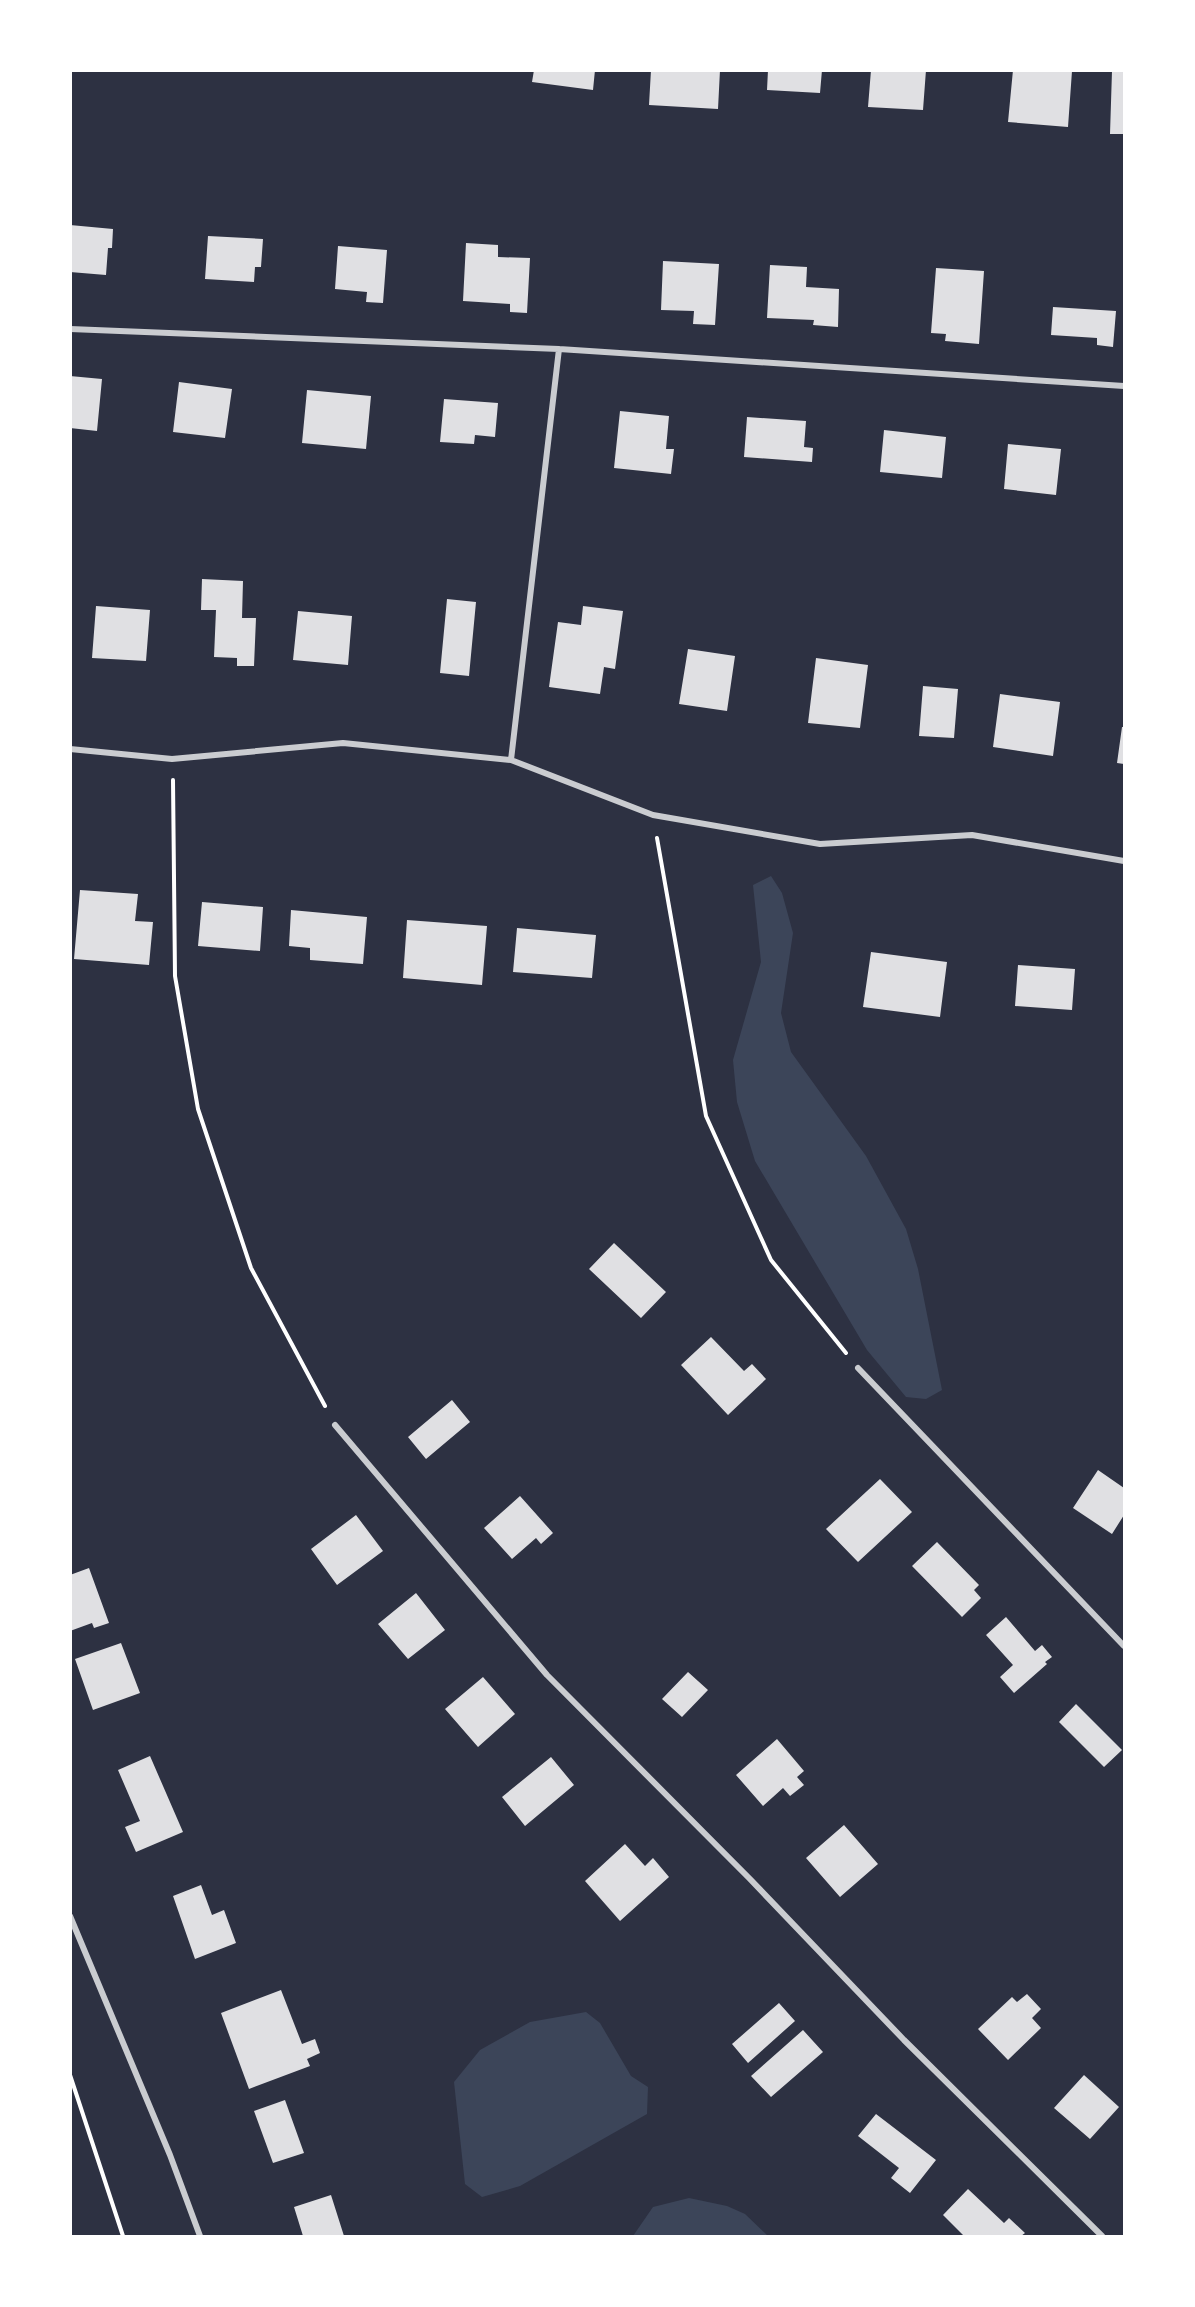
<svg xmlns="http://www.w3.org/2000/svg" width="1195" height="2307" font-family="'Work Sans',sans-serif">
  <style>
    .green { fill: #3c4559 }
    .building { fill: #e0e0e3 }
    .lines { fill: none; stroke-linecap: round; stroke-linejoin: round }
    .path { stroke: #fff; stroke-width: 4 }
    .minor { stroke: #caccd0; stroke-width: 6 }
  </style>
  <rect width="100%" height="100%" fill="#2d3142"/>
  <path class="green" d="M771,876L782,893L793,933L781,1013L791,1052L866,1156L906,1229L918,1269L942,1390L926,1399L906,1397L867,1350L755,1161L737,1102L733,1060L761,962L753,885Z
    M586,2012L600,2023L631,2076L648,2087L647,2114L520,2186L482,2197L465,2184L454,2082L480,2050L530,2022Z
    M689,2198L727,2206L745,2214L768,2236H633L653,2207Z"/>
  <path class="building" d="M534,70H595L593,90L532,82Z
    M651,70H720L718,109L649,105Z
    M768,70H822L820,93L767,90Z
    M871,70H926L923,110L868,107Z
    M1013,70L1072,71L1068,127L1008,122Z
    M1112,71H1124V134H1110Z
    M70,225L113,229L112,248H108L106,275L70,272Z
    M208,236L263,239L261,267H255L254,282L205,279Z
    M466,243L498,245V257L530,258L527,313L510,312V304L463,301Z
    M338,246L387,250L383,303L366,302L367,292L335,289Z
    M663,261L719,264L715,325L693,324L694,311L661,310Z
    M770,265L807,267L806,287L839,289L838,327L813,325L814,320L767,318Z
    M936,268L984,271L979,344L945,341L946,334L931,333Z
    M1053,307L1116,311L1113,347L1097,345V338L1051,335Z
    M70,376L102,379L97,431L70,428Z
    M179,382L232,389L225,438L173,432Z
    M307,390L371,396L366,449L302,443Z
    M444,399L498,403L495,437L475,435L474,444L440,442Z
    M620,411L669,416L666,449H674L671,474L614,468Z
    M747,417L806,421L804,447L813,448L812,462L744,457Z
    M884,430L946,437L942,478L880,472Z
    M1008,444L1061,449L1056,495L1004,489Z
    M202,579L243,581L242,618H256L254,666H237V658L214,657L216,610H201Z
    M447,599L476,602L469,676L440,673Z
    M96,606L150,610L146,661L92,658Z
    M583,606L623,611L615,669L604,667L600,694L549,687L558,622L581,625Z
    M298,611L352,616L348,665L293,660Z
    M688,649L735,656L727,711L679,704Z
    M816,658L868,665L860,728L808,723Z
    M923,686L958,689L954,738L919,736Z
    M1000,694L1060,702L1053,756L993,747Z
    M1122,727H1124V764L1117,763Z
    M80,890L138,894L135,921L153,922L149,965L74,959Z
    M202,902L263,907L260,951L198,946Z
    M291,910L367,917L363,964L310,960V948L289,946Z
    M407,920L487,926L482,985L403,978Z
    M517,928L596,935L592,978L513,972Z
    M871,952L947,962L940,1017L863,1007Z
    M1018,965L1075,969L1072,1010L1015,1006Z
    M614,1243L666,1292L641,1318L589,1269Z
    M711,1337L744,1371L752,1364L766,1379L728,1415L681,1365Z
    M452,1400L470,1422L426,1459L408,1437Z
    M1098,1470L1124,1488V1515L1112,1534L1073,1508Z
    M880,1479L912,1512L858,1562L826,1529Z
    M520,1496L553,1533L541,1544L536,1538L512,1559L484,1528Z
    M356,1515L383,1551L337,1585L311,1549Z
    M937,1542L979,1585L974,1590L981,1598L962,1617L912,1566Z
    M89,1568L109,1623L94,1628L92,1623L70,1631V1575Z
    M416,1593L445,1630L408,1659L378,1624Z
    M1006,1617L1035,1651L1042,1645L1052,1657L1045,1662L1047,1664L1014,1693L1000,1677L1013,1665L986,1635Z
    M121,1643L140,1693L93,1710L75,1659Z
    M688,1672L708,1690L682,1717L662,1699Z
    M483,1677L515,1714L478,1747L445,1709Z
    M1076,1704L1122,1750L1104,1767L1059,1722Z
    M777,1739L804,1771L797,1777L804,1785L790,1796L783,1788L763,1806L736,1775Z
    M150,1756L183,1832L136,1852L125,1827L140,1821L118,1770Z
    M551,1757L574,1785L525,1826L502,1797Z
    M844,1825L878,1864L840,1897L806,1858Z
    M625,1844L645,1866L653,1858L669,1877L620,1921L585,1881Z
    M201,1885L212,1915L224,1910L236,1943L195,1959L173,1896Z
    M281,1990L302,2044L315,2039L320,2053L307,2059L310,2066L249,2089L221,2013Z
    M1027,1994L1041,2009L1032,2018L1041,2028L1008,2060L978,2029L1012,1997L1017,2002Z
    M779,2003L795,2021L748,2063L732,2044Z
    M803,2030L823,2052L771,2097L751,2076Z
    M1084,2075L1119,2107L1090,2139L1054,2108Z
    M285,2100L304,2153L273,2163L254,2111Z
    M876,2114L936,2160L910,2193L891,2178L899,2168L858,2136Z
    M968,2189L1004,2223L1009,2218L1025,2233L1021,2236H961L963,2235L943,2215Z
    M331,2195L344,2236H303L294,2207Z"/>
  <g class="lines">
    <path class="path" d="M173,780L175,976L198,1109L251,1268L325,1406
      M657,838L706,1116L771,1260L846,1353
      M70,2075L123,2236"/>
    <path class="minor" d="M70,329L559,349L1124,386
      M70,749L172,759L343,743L511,760L653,815L820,844L972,835L1124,861
      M511,760L559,349
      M858,1368L1124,1646
      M335,1425L547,1675L749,1878L904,2040L1102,2236
      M70,1916L170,2155L200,2236"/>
  </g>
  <rect width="1195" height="2307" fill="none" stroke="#ffffff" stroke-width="144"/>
</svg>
